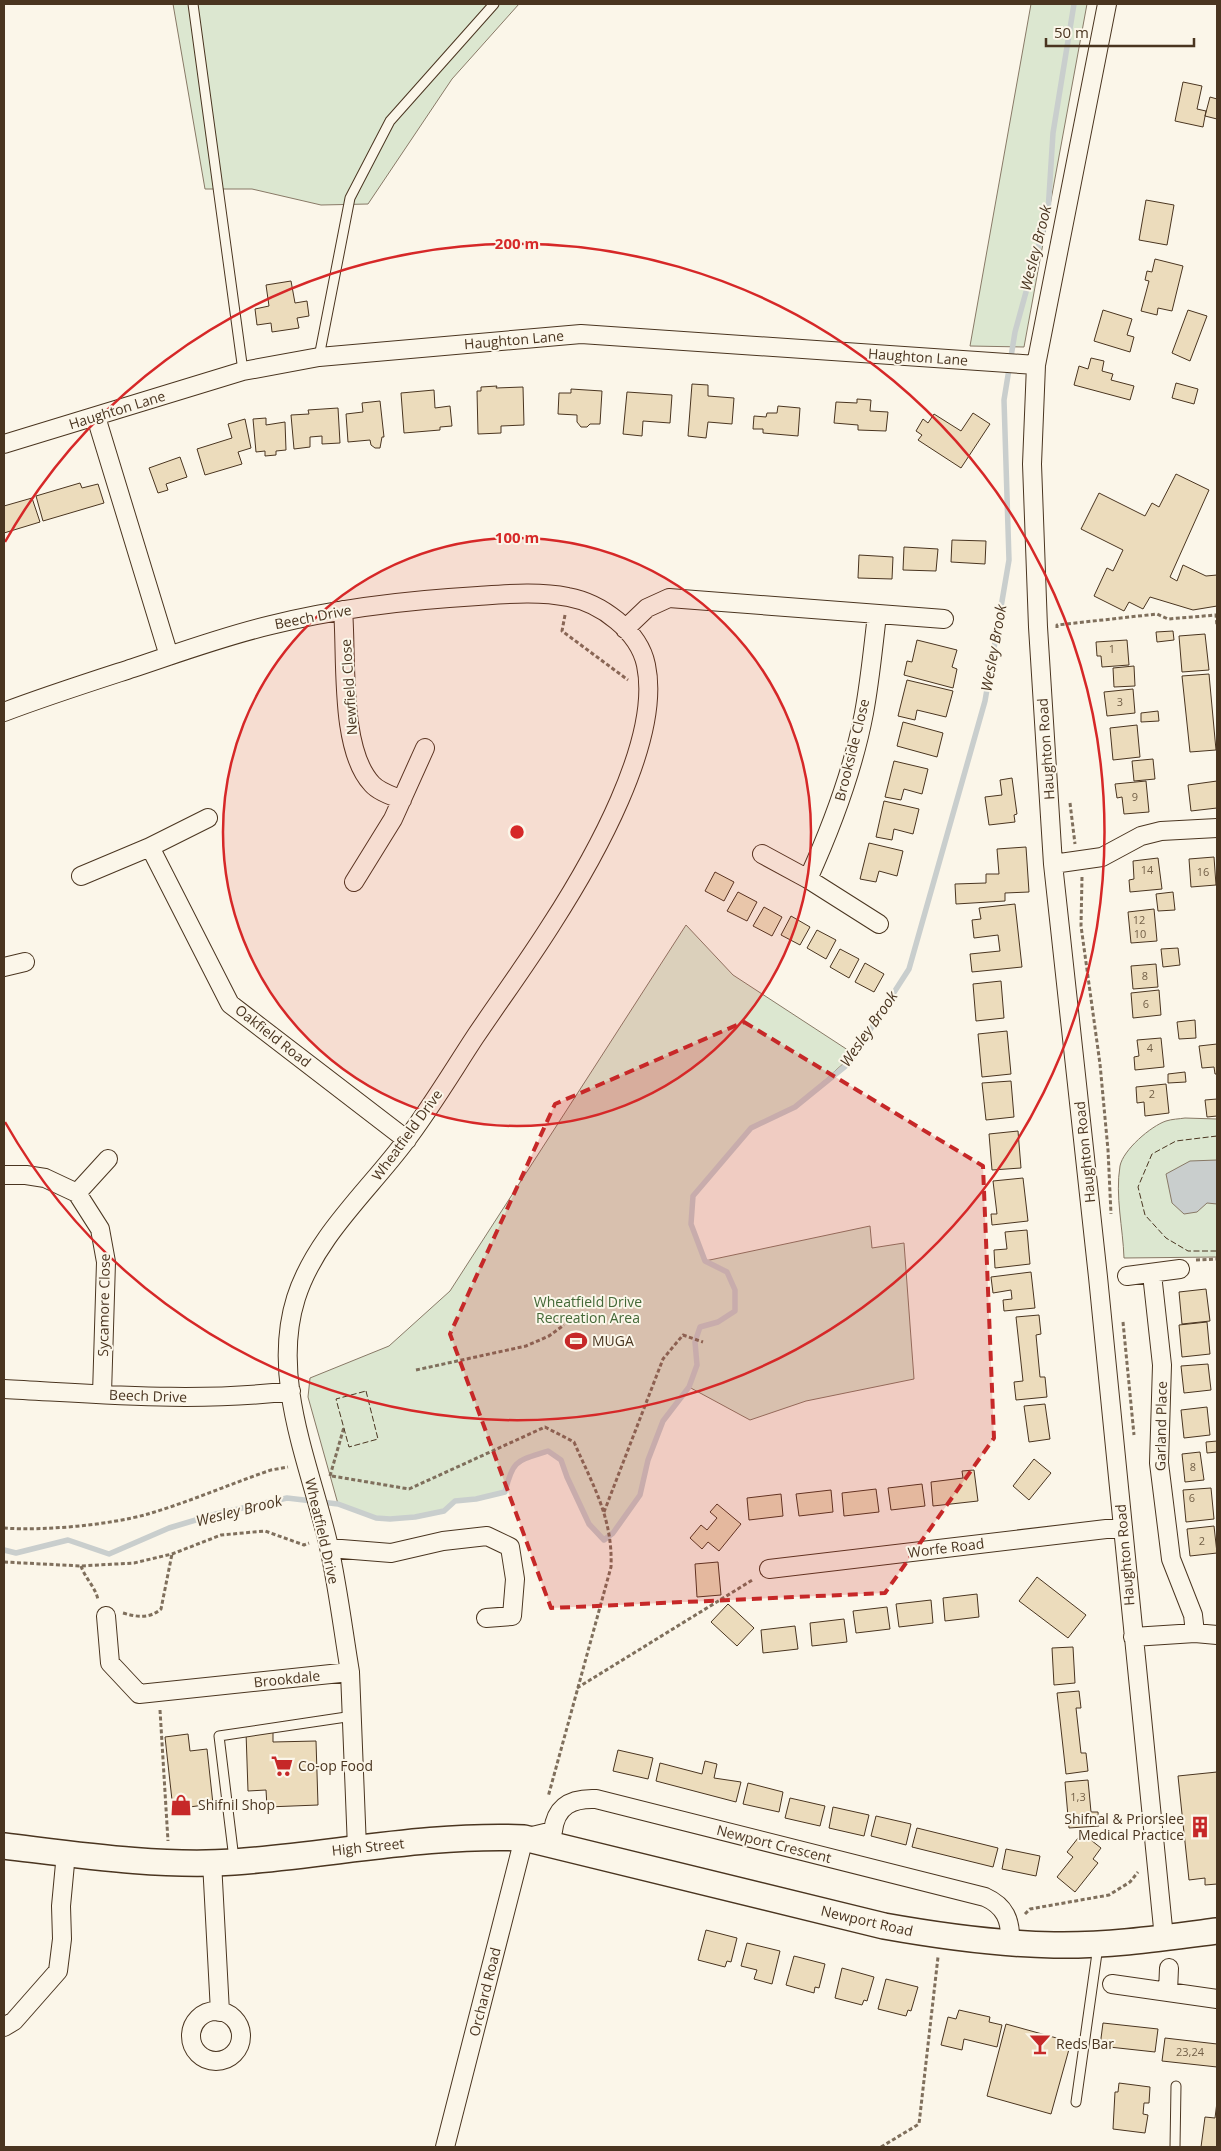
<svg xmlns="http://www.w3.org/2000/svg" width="1221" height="2151" font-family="'Open Sans',sans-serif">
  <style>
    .green { fill: #dce7d0; stroke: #887966 }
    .water { fill: #c9cecd; stroke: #887966 }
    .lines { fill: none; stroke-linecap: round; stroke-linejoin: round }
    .stream { stroke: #c9cecd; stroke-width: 5.5 }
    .building { fill: #ecdcbc; stroke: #4a3520 }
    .service-casing { stroke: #4a3520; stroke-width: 11 }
    .minor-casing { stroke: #4a3520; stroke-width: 20 }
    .secondary-casing { stroke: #4a3520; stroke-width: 28 }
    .path { stroke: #7f6f5c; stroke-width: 3; stroke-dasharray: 4 2.5; stroke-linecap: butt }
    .service { stroke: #fbf6e9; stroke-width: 9 }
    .minor { stroke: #fbf6e9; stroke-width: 18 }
    .secondary { stroke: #fbf6e9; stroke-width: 25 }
    .fence { stroke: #4a3520; stroke-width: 1; stroke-dasharray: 6 2.5; stroke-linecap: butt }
    .marked { fill: #c62828; fill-opacity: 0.2; stroke: #c62828; stroke-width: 4; stroke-dasharray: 10 6; stroke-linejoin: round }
    .ring { fill: none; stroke: #d62828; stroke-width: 2.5 }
    .labels { text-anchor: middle; stroke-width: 4; stroke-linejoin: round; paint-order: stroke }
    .number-label { font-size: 11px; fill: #725f47 }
    .street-label { font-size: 14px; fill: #4a3520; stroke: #fbf6e9 }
    .park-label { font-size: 14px; fill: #436837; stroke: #fbf6e9 }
    .poi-label { font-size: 14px; fill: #4a3520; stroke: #fbf6e9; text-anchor: start }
    .water-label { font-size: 15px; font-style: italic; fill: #4a3520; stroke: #fbf6e9 }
    .centre { fill: #d62828; stroke: #fbf6e9; stroke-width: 2.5 }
    .ring-label { font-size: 15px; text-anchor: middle; font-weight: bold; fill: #d62828; stroke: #fbf6e9; stroke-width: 4; stroke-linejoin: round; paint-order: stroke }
  </style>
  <rect width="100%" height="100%" fill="#fbf6e9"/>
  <path class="green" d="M173,4H519L452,79L368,204L321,205L252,189H205Z
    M1031,4H1087L1024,347L970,346Z
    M686,925L733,975L854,1054L795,1107L751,1128L693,1196L691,1224L705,1261L870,1226L872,1248L904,1243L914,1379L806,1401L750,1420L689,1387L663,1421L648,1460L640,1495L613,1533L604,1540L589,1524L561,1460L548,1451C517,1461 513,1460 505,1492L476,1499L455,1501L444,1511L415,1517L376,1518L338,1504L308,1397L310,1378L389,1346L450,1291Z
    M1185,1118L1217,1119V1257L1124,1258C1123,1228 1115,1196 1120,1166C1123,1150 1151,1126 1166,1121C1172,1119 1179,1119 1185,1118Z"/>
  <path class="water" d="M1217,1160V1204L1207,1203L1197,1212L1184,1214L1172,1203L1166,1174L1190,1161Z"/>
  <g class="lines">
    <path class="stream" d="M4,1550L16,1553L68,1540L109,1554L169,1528L216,1514L287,1498L338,1504L376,1518L390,1519L415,1517L444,1511L455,1501L476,1499L505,1492C513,1459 517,1461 548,1451L561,1460L567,1477L589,1524L604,1540L613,1533L640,1495L648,1460L663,1421L689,1387L697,1365L695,1342L700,1327L718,1322L735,1311V1290L727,1272L705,1261L691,1224L693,1196L751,1128L795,1107L848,1064L909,969L985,701L1009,560L1004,400L1015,332L1048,212L1053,133L1074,4"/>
  </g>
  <path class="building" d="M1183,82L1202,86L1197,109L1206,111L1203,127L1175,121Z
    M1210,97L1217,99V119L1205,116Z
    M1146,200L1174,205L1167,245L1139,240Z
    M1155,259L1183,266L1172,311L1158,308L1157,315L1141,311L1149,281L1145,280L1147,271L1152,272Z
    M291,281L295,303L307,301L309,316L297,318L299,328L272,332L271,323L257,325L255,309L269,306L266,285Z
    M1103,310L1132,319L1127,335L1134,337L1130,352L1094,341Z
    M1188,310L1207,316L1190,361L1172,353Z
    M1091,358L1104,361L1102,371L1113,374L1111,380L1134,386L1130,400L1074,385L1079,366L1088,369Z
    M1176,383L1198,389L1194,404L1172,398Z
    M692,384L708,385V396L734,398L732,424L708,422L706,438L688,436Z
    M497,386L496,388L523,387L524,425L501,426V433L478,434L477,391H481V387Z
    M571,389L602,391L600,424H590L587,427H581L577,422V415L558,414L559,393H571Z
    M434,390L435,408L450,406L452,426L440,427V430L404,433L401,393Z
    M627,392L672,395L670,423L643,421L642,436L623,434Z
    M857,399L871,400L870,411L888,412L886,431L858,430V425L834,423L836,402L857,403Z
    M380,401L384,437H382L380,448H375L371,445L370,440L348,442L346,414L363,412L362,403Z
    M778,406L800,408L798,436L763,433V429H753L754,416L766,417L767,413H777Z
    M338,408L340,443L322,444V436L310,437V447L294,449L291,415L309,414L308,410Z
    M973,413L990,424L961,468L918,440L922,435L916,431L923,419L928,423L934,414L961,431Z
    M266,418V425L285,422L286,450L276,451V455L265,456V451L256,452L253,419Z
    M245,419L251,448L238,452L242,464L205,475L197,449L232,438L228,424Z
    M180,457L187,477L166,484L168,490L158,493L149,468Z
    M1176,474L1209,490L1170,577L1177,581L1183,565L1206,576L1217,575V606L1193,610L1150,597L1143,609L1129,602L1124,611L1094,596L1107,568L1113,571L1123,550L1081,529L1099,493L1145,516L1152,503L1159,507Z
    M80,483L82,488L98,484L104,503L43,521L36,496Z
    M32,498L40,522L4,533V506Z
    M952,540L986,541L985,564L951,562Z
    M904,547L938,549L936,571L903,570Z
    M859,555L893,557L892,579L858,578Z
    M1173,631L1174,640L1157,642L1156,632Z
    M1205,634L1209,670L1182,672L1179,636Z
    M917,640L957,650L952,667L957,669L953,688L904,675L907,661L912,662Z
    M1127,640L1129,665L1102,667L1101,656H1097L1096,642Z
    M1134,666L1135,686L1114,687L1113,668Z
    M1209,674L1216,750L1190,752L1182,676Z
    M907,680L953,691L946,717L917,710L915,720L898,716Z
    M1133,689L1135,713L1107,716L1104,692Z
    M1158,711L1159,721L1141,722V713Z
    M903,722L943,733L937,757L897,746Z
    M1137,725L1140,757L1113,760L1110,728Z
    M1153,759L1155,779L1134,781L1132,761Z
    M894,761L928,769L922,794L904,789L901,800L885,797Z
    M1012,778L1017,814L1014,815L1015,822L989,825L985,797L1002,795L1000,780Z
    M1146,781L1149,812L1124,814L1122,797L1117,798L1115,784Z
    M1217,781V808L1191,811L1188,785Z
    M884,801L919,809L913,834L894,829L892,840L876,837Z
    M869,843L903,851L897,876L879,871L876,882L860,879Z
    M1026,847L1029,892L1005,893V901L956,904L955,884L986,883V874H999L997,849Z
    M1214,857L1216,885L1191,887L1189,859Z
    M1158,858L1162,889L1130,892L1129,880L1134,879L1133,861Z
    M715,872L734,882L724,901L705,891Z
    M738,892L757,902L747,921L727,911Z
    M1173,892L1175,910L1158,911L1156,894Z
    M1015,904L1022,967L972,972L970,954L1000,951L998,935L974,938L972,920L981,919L979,908Z
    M764,907L782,917L772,936L753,926Z
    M1154,909L1157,941L1131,943L1128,912Z
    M791,916L810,927L800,945L781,935Z
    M817,930L836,940L826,959L807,948Z
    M1178,948L1180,965L1163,967L1161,949Z
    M840,949L859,959L849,978L830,967Z
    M865,963L884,974L874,992L855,982Z
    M1156,964L1158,987L1133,989L1131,966Z
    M1001,981L1004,1018L976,1021L973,984Z
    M1159,990L1161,1015L1133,1018L1131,993Z
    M1195,1020L1196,1038L1179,1039L1177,1022Z
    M1007,1031L1011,1074L982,1077L978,1034Z
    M1161,1038L1164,1067L1135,1070L1134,1057L1139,1056L1137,1040Z
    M1217,1044V1074H1215L1214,1067L1202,1068L1199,1046Z
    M1185,1072L1186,1082L1168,1083V1074Z
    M1011,1081L1014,1117L986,1120L982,1083Z
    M1166,1084L1169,1113L1145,1116L1144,1102L1137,1103L1136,1087Z
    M1217,1099V1116L1207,1117L1205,1100Z
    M1018,1131L1021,1168L992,1170L989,1134Z
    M1023,1178L1028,1221L992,1225L991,1214H997L993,1181Z
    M1027,1230L1030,1264L995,1268L994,1250L1007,1249L1005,1232Z
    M1031,1272L1035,1308L1004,1311L1003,1300L1012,1299L1011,1290L993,1293L991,1277Z
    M1206,1289L1210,1321L1182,1324L1179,1292Z
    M1039,1315L1041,1334L1036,1335L1040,1377H1045L1047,1397L1016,1400L1014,1382L1023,1381L1016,1317Z
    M1207,1322L1210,1354L1182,1357L1179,1325Z
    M1208,1364L1211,1390L1184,1393L1181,1366Z
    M1045,1404L1050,1439L1029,1442L1024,1406Z
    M1207,1407L1210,1435L1184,1438L1181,1410Z
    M1217,1441V1452L1207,1453L1206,1442Z
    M1200,1452L1204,1480L1185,1482L1182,1454Z
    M1034,1459L1051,1473L1029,1500L1013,1486Z
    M974,1470L978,1501L933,1506L931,1482L963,1478L962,1471Z
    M922,1484L925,1506L891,1510L888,1488Z
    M1211,1488L1214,1519L1186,1522L1183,1490Z
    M876,1489L879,1512L844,1516L842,1493Z
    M831,1490L833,1512L799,1516L796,1494Z
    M781,1494L783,1516L749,1520L747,1498Z
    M717,1504L741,1524L719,1551L708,1542L702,1549L690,1538L701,1525L707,1530L717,1518L710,1512Z
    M1214,1526L1217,1553L1190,1556L1187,1529Z
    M718,1562L721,1595L697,1597L695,1564Z
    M1037,1577L1086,1615L1068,1638L1019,1601Z
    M977,1594L979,1617L945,1621L943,1598Z
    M931,1600L933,1623L899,1627L896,1604Z
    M728,1604L754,1628L737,1646L711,1622Z
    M887,1607L890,1629L856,1633L853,1611Z
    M844,1619L847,1642L812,1646L810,1623Z
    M795,1626L798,1649L763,1653L761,1630Z
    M1073,1647L1075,1683L1054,1685L1052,1648Z
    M1079,1691L1081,1708H1076L1081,1753H1086L1088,1771L1066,1774L1057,1693Z
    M273,1731V1742L316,1741L318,1805L267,1807L266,1790L248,1791L246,1732Z
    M188,1734L190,1751L207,1749L213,1804L173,1809L165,1737Z
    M618,1750L653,1758L648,1779L613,1771Z
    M705,1761L717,1764L714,1778L741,1782L736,1802L656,1781L660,1763L702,1774Z
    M1217,1772V1884L1205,1885V1878L1189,1880L1178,1776Z
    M1088,1780L1091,1812H1098L1099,1826L1069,1828L1065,1782Z
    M748,1783L783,1792L779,1812L743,1804Z
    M790,1798L825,1806L820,1826L785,1818Z
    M833,1807L869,1815L864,1836L829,1828Z
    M876,1816L911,1824L906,1845L871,1836Z
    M917,1828L998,1848L993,1867L912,1847Z
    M1082,1833L1101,1848L1093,1859L1098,1863L1075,1892L1057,1877L1073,1857L1067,1852Z
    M1006,1849L1040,1856L1036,1876L1002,1869Z
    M706,1930L737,1938L731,1962L727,1961L725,1967L698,1960Z
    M747,1943L780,1951L772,1984L754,1979L757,1970L741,1966Z
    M794,1956L825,1964L819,1988L815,1987L814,1993L786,1985Z
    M842,1968L874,1977L867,2001L864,2000L862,2005L835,1998Z
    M886,1979L918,1987L911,2011L908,2010L906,2016L878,2009Z
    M959,2010L990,2017L989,2022L1002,2025L997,2047L964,2039L962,2050L941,2045L948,2017L956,2019Z
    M1103,2023L1158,2029L1155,2052L1100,2046Z
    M1006,2024L1071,2042L1051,2114L987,2096Z
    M1165,2038L1217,2044V2067L1162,2061Z
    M1119,2083L1150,2087L1149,2103H1144L1143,2114L1148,2115L1145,2133L1113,2129L1115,2092H1118Z
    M1217,2102V2147H1201L1205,2117L1215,2118Z"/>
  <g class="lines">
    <g class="service-casing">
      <path id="service" d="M193,4L243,371
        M319,357L350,198L390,121L494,4
        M234,1859L219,1736L353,1716
        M1076,2102L1098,1946
        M1175,2147L1176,2086"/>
    </g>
    <g class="minor-casing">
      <path id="minor" d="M1107,4L1036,365L1032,464L1038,627L1053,864L1098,1277L1164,1938
        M96,417L169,656
        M4,444L243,371L319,357L581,334L1036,365
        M343,610C347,657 339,749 372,784C379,792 393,796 402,800
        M625,629L647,608L669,598L944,619
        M4,712C46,696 90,682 133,668C178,653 224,636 271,625C339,608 408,600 478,596C507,594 539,591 568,597C601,603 639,631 646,665C662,741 591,863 551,925C527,963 500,1000 475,1037C452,1072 430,1109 404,1143C367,1192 315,1238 296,1298C270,1380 311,1467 329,1547C338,1588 343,1630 350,1672
        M150,847L230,1004L407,1140
        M762,854L808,879L879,924
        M1053,864L1102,857L1141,836L1161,831L1217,828
        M81,876L150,847L208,818
        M808,879C832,826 853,771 864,713C870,681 873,648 877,615
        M354,882L393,819L425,748
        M4,967L25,962
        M4,1175H26L45,1178L77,1193L100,1229L106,1262L102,1394
        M77,1193L108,1159
        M1152,1274L1162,1365L1159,1463L1171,1559L1193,1615L1195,1633
        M1127,1276L1180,1269
        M4,1389C100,1394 195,1403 291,1391
        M329,1548L391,1553L443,1541L487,1536L510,1547L515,1579L512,1616L486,1618
        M769,1569L1123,1527
        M106,1616L110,1663L139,1694L350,1672L357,1848
        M1133,1637L1195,1633L1217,1635
        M212,1862L220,2012
        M1112,1984L1217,1999
        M1168,1992L1169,1968
        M191 2036a25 25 0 1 1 50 0a25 25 0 1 1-50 0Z
        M4,2027L14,2021L58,1971L62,1939L61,1906L66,1853
        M445,2147L524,1838L553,1831C556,1805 573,1798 596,1799L985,1897C1005,1906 1011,1920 1010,1942"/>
    </g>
    <g class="secondary-casing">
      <path id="secondary" d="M4,1846C79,1855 158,1867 234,1862C331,1855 426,1834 524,1838L884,1926C940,1936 996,1944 1054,1945C1108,1946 1163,1938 1217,1931"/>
    </g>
    <path class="path" d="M565,615L562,631L628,680
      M1057,628V625L1157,614L1168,619L1216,615L1217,626
      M1070,803L1075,844
      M1082,877L1081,926L1100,1064L1108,1150L1111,1214
      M1196,1260L1217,1259
      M1123,1322L1134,1435
      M416,1370L526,1346L549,1336L564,1325
      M330,1476L344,1427
      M332,1476L409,1489L545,1427L574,1442C593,1486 613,1518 611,1567L548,1797
      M604,1512L663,1359L683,1335L703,1342
      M4,1528C44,1531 109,1525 148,1514C189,1502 230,1484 271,1470L288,1467
      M4,1562L81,1566L134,1563L172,1554L221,1535L265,1531L304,1545L309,1543
      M81,1566C85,1578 96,1588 98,1600
      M123,1613C137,1617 149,1619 161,1609L172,1554
      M577,1688L754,1579
      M160,1710L168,1841
      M1025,1914L1030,1909L1109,1895L1130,1882L1138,1872
      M881,2147L919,2124L938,1957"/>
    <use href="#service" class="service"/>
    <use href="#minor" class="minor"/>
    <use href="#secondary" class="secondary"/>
    <path class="fence" d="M1217,1136L1176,1141L1152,1154L1138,1187L1145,1215L1166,1238L1188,1251H1217
      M366,1391L378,1439L349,1447L336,1399Z"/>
  </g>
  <path class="marked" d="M744,1022L983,1166L994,1438L885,1593L551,1608L450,1334L555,1104Z"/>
  <circle cx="517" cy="832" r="294" fill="#d62828" fill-opacity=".12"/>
  <g class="ring">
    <circle cx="517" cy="832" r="294"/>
    <path d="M5 542A588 588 0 1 1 5 1122"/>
  </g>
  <defs>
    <g id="stadium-bare" transform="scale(1.725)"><path d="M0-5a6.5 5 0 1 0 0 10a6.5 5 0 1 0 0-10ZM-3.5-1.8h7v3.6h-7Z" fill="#c62828" stroke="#fbf6e9" stroke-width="2.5" paint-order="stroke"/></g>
    <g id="supermarket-bare" transform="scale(1.725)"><path d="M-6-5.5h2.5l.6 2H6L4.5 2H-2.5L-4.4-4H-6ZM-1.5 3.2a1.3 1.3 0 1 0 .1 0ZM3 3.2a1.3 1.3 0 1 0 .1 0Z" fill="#c62828" stroke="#fbf6e9" stroke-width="2.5" paint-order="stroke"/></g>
    <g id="shop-bare" transform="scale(1.725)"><path d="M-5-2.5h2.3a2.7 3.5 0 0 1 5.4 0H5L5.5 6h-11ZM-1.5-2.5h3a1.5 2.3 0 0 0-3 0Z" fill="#c62828" stroke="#fbf6e9" stroke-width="2.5" paint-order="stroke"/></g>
    <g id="building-bare" transform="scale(1.725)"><path d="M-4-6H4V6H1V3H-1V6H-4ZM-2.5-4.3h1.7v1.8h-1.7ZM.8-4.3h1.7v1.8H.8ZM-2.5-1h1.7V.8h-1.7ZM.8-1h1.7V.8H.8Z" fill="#c62828" stroke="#fbf6e9" stroke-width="2.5" paint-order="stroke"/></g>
    <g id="bar-bare" transform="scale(1.725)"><path d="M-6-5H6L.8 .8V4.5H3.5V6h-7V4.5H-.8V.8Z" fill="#c62828" stroke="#fbf6e9" stroke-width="2.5" paint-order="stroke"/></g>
  </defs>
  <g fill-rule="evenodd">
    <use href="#stadium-bare" x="576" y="1341"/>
    <use href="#supermarket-bare" x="282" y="1766"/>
    <use href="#shop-bare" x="181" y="1805"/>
    <use href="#building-bare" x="1200" y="1827"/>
    <use href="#bar-bare" x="1040" y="2044"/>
  </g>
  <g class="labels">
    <g class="number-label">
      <text x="1112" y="653">1</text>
      <text x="1120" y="706">3</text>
      <text x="1135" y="801">9</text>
      <text x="1147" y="874">14</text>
      <text x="1203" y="876">16</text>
      <text x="1139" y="924">12</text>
      <text x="1140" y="938">10</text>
      <text x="1145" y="980">8</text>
      <text x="1146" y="1008">6</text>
      <text x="1150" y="1052">4</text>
      <text x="1152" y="1098">2</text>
      <text x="1193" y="1471">8</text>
      <text x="1192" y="1502">6</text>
      <text x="1202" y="1545">2</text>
      <text x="1078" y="1801">1,3</text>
      <text x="1190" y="2056">23,24</text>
    </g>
    <g class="street-label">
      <text transform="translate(514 340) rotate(-5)" y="5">Haughton Lane</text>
      <text transform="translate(918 357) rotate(4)" y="5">Haughton Lane</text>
      <text transform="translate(117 410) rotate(-17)" y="5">Haughton Lane</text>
      <text transform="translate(313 617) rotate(-11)" y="5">Beech Drive</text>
      <text transform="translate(349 687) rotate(-94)" y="5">Newfield Close</text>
      <text transform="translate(1046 749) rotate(-94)" y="5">Haughton Road</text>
      <text transform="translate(852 750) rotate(-76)" y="5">Brookside Close</text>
      <text transform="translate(273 1036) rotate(38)" y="5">Oakfield Road</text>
      <text transform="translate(407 1135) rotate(-54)" y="5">Wheatfield Drive</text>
      <text transform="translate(1085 1152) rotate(-96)" y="5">Haughton Road</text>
      <text transform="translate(104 1305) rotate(-89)" y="5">Sycamore Close</text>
      <text transform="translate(148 1396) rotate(2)" y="5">Beech Drive</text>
      <text transform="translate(1161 1426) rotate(-89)" y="5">Garland Place</text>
      <text transform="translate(322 1531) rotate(77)" y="5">Wheatfield Drive</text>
      <text transform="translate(946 1548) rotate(-7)" y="5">Worfe Road</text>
      <text transform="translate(1125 1555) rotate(-95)" y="5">Haughton Road</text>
      <text transform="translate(287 1679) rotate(-6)" y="5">Brookdale</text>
      <text transform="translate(774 1844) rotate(14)" y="5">Newport Crescent</text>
      <text transform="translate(368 1847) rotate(-6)" y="5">High Street</text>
      <text transform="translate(867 1921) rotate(13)" y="5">Newport Road</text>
      <text transform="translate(485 1992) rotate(-76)" y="5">Orchard Road</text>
    </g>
    <g class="park-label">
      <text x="588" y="1307">Wheatfield Drive<tspan x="588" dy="16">Recreation Area</tspan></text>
    </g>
    <g class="poi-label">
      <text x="592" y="1346">MUGA</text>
      <text x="298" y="1771">Co-op Food</text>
      <text x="198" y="1810">Shifnil Shop</text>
      <text x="1184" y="1824" text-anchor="end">Shifnal &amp; Priorslee<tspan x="1184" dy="16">Medical Practice</tspan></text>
      <text x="1056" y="2049">Reds Bar</text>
    </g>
    <g class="water-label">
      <text transform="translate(1036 248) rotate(-76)" y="5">Wesley Brook</text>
      <text transform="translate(994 648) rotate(-80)" y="5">Wesley Brook</text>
      <text transform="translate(869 1029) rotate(-55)" y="5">Wesley Brook</text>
      <text transform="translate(239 1511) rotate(-14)" y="5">Wesley Brook</text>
    </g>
  </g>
  <circle cx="517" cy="832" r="8" class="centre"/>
  <g class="ring-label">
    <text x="517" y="249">200 m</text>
    <text x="517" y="543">100 m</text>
  </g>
  <rect width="1221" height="2151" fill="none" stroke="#4a3520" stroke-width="10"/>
  <path d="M1046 38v8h148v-8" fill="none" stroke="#4a3520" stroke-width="2.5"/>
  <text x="1054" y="38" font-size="15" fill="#4a3520" stroke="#fbf6e9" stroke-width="4" paint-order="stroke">50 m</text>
</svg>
